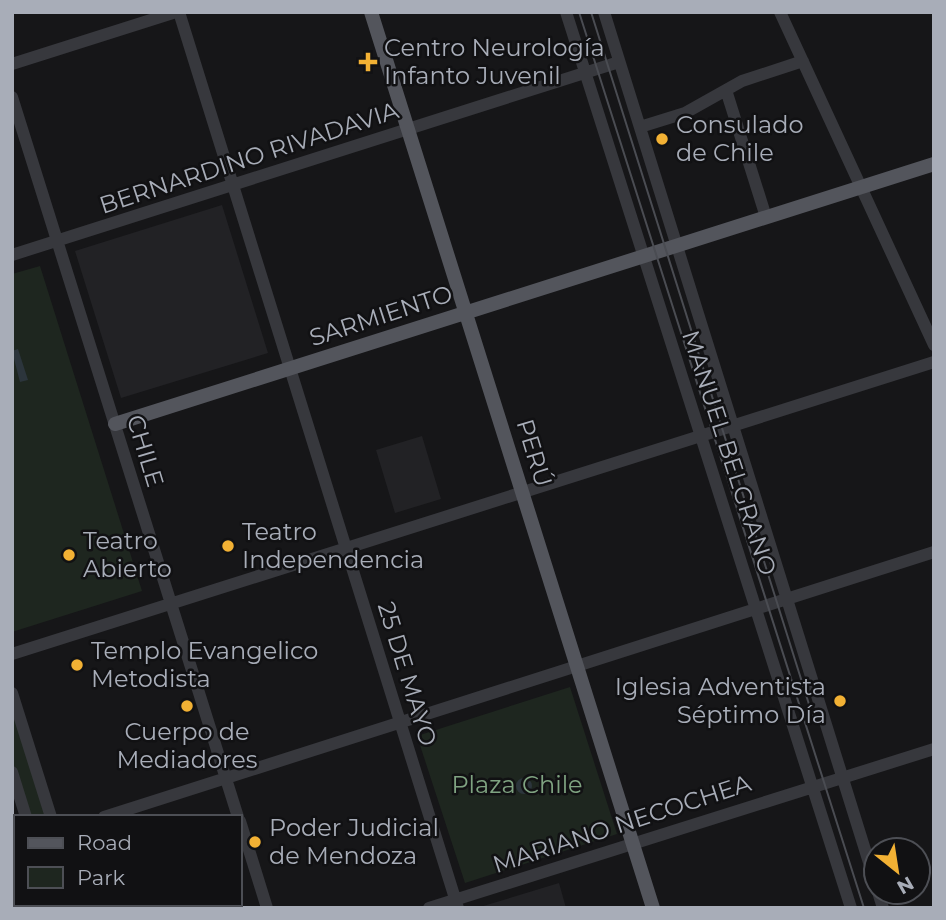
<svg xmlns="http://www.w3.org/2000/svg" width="946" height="920" font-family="Montserrat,sans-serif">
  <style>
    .built { fill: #222225 }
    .park { fill: #1e261f }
    .water { fill: #2c353c }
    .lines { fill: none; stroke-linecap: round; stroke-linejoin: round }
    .minor { stroke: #37383d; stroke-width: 12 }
    .major { stroke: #53555c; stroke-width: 14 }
    .tram { stroke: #4a4c52; stroke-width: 2 }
    .poi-dot { fill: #f2b134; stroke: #111113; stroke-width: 2.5 }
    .labels { text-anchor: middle; stroke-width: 5; stroke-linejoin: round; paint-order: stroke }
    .poi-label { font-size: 24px; fill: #a8adb8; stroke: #111113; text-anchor: start }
    .street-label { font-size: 24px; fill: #a8adb8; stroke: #111113 }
    .park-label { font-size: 24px; fill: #7fa381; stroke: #111113 }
  </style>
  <rect width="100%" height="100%" fill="#161618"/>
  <path class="built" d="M222,205L268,353L121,398L75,251Z
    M422,436L441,499L395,513L376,450Z
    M559,883L566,908H481L480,907Z"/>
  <path class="park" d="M40,266L142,591L12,632V274Z
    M570,687L617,834L465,883L417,736Z
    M12,693L51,817H26L12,772Z"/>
  <path class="water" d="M18,349L28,380L20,382L12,351Z
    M516 786a8 8 0 1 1 16 0a8 8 0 1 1-16 0Z"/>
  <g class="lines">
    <path class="minor" d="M179,12L458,908
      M566,12L851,908
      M604,12L876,885
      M780,12L934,345
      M12,64L176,12
      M726,90L766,217
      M12,97L238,817
      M640,127L685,113L742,81L803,61
      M12,255L619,62
      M12,654L934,362
      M12,693L51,817
      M12,772L26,817
      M104,817L934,552
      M240,821L267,908
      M12,846L16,845
      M878,892L883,908
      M54,904L55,908
      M78,904L79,908
      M429,908L934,749"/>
    <path class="major" d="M371,12L653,908
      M115,424L934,164"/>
    <path class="tram" d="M579,12L864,908
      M591,12L813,717"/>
  </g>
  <g class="poi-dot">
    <path d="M364.5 51.5h7v7h7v7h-7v7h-7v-7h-7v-7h7z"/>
    <circle cx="662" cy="139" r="7"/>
    <circle cx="228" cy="546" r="7"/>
    <circle cx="69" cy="555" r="7"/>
    <circle cx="77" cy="665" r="7"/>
    <circle cx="840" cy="701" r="7"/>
    <circle cx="187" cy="706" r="7"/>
    <circle cx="255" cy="842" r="7"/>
  </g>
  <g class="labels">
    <g class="poi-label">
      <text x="384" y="56">Centro Neurología<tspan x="384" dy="28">Infanto Juvenil</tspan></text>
      <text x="676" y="133">Consulado<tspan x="676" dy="28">de Chile</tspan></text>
      <text x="242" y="540">Teatro<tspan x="242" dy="28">Independencia</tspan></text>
      <text x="83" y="549">Teatro<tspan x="83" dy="28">Abierto</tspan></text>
      <text x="91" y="659">Templo Evangelico<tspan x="91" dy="28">Metodista</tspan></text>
      <text x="826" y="695" text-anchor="end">Iglesia Adventista<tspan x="826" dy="28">Séptimo Día</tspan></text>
      <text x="187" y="740" text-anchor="middle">Cuerpo de<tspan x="187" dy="28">Mediadores</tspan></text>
      <text x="269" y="836">Poder Judicial<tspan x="269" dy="28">de Mendoza</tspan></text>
    </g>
    <g class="street-label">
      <text transform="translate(249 158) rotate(-18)" y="8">BERNARDINO RIVADAVIA</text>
      <text transform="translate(381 316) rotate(-18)" y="8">SARMIENTO</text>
      <text transform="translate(145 451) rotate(73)" y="8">CHILE</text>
      <text transform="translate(534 453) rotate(73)" y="8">PERÚ</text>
      <text transform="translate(729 453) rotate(72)" y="8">MANUEL BELGRANO</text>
      <text transform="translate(407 674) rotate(73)" y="8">25 DE MAYO</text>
      <text transform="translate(622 824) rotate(-18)" y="8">MARIANO NECOCHEA</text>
    </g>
    <g class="park-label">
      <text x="517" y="793">Plaza Chile</text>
    </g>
  </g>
  <rect width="946" height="920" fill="none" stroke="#a8adb8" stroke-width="28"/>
  <rect x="14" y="815" width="228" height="91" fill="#111113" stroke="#4d4f55" stroke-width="2"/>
  <rect x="28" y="838" width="35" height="10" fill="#53555c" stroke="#4d4f55" stroke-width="2"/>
  <text x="77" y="850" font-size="21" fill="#a8adb8">Road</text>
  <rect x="28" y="867" width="35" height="21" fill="#1e261f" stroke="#4d4f55" stroke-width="2"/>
  <text x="77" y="885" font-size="21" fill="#a8adb8">Park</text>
  <g transform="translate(897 871) rotate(150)"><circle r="33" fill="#111113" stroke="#4d4f55" stroke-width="2"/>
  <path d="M0-5L12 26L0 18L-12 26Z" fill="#f2b134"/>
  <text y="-10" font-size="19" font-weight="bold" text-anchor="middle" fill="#a8adb8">N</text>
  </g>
</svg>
